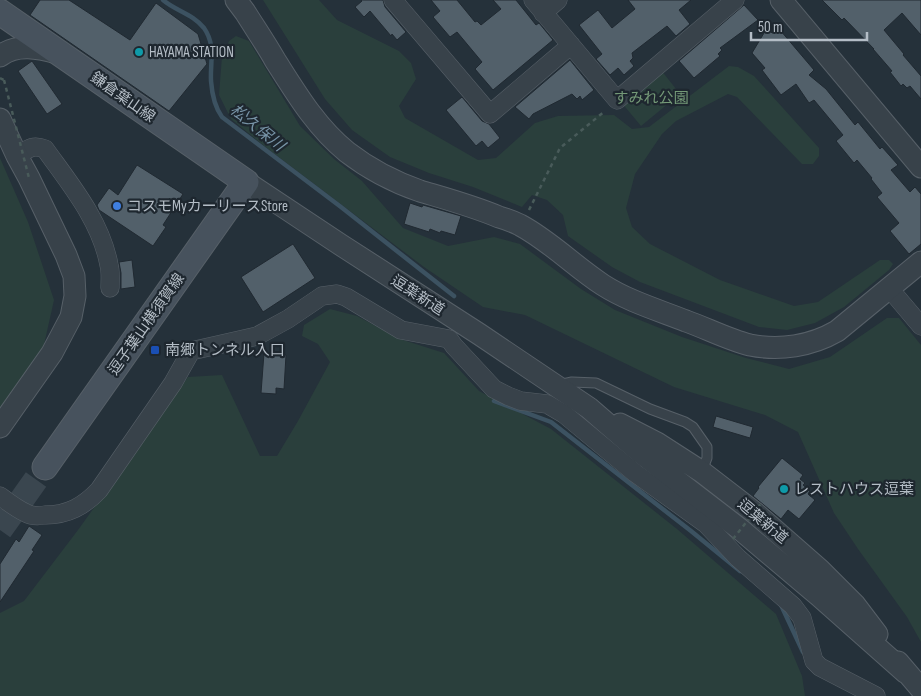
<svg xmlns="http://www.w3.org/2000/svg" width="921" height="696" font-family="'Sofia Sans Condensed','Noto Sans JP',sans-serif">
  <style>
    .green { fill: #2a3f3c }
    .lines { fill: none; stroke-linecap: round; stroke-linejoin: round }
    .stream { stroke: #3c5261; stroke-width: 4.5 }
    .building { fill: #52606a; stroke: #202931 }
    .secondary-tunnel { stroke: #3a464f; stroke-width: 25; stroke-dasharray: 25 12; stroke-linecap: butt }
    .service-casing { stroke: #576068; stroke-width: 11 }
    .minor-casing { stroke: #576068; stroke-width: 19 }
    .tertiary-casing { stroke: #576068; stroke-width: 23 }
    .secondary-casing { stroke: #576068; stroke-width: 27 }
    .path { stroke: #495b5a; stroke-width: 2.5; stroke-dasharray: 4 4; stroke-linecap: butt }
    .service { stroke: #38424a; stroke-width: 9 }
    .minor { stroke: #38424a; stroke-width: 18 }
    .tertiary { stroke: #38424a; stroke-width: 21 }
    .secondary { stroke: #47525d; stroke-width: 25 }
    .path-bridge { stroke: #495b5a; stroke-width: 2.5; stroke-dasharray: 4 4; stroke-linecap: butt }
    .culture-dot { fill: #0f9aa8; stroke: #1e272f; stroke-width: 2 }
    .shop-dot { fill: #3f7fe0; stroke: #1e272f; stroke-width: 2 }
    .transit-dot { fill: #1a4fb4; stroke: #1e272f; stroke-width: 2 }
    .labels { text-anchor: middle; stroke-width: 4.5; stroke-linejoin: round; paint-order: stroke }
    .poi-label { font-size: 15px; fill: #b4bdc6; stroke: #1e272f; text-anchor: start }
    .street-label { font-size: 15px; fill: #b4bdc6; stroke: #1e272f }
    .park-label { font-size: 15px; fill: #749977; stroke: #1e272f }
    .water-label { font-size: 16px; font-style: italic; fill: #7793a6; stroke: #1e272f }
  </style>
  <rect width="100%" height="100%" fill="#25313a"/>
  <path class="green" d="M263,0H319L337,20L399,51L411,63L416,79L399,106L405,118L478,160L496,158L535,123L558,116L614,115L632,129L649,127L729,66L738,67L754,76L819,148V156L813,164H802L737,97L728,94L676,121L662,134L635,174L626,208L632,227L650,244L720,280L794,306L818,302L880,260H889L893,264L889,270L844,307L815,323L787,330L759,327L640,282L612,267L568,236L563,215L547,200L532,195L522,207L473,187L429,173L390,157L352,130L325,99Z
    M236,36L249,41L300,126L334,159L362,181L403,228L448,246L494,237L520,244L581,289L615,310L682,337L746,358L789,369L830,357L887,318H899L921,345V642L907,617L858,549L834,513L798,432L765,415L674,387L525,315L483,307L424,267L268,149L231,119L219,95L222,56L229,41Z
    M661,70L680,94L641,126L621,102Z
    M0,158L28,222L54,300L37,376L0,413Z
    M330,309L357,316L400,339L444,353L479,391L551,429L677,529L776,614L802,676L805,696H0V613L24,601L78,530L188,377L222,375L260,456H277L298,421L330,362L318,344L302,336L304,325Z"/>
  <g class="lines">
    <path class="stream" d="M163,0C176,11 193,14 204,28C216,45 210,62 211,81C212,94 214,106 222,117L341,207L454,296
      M494,401L551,422L691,531L740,571
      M781,605L803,652"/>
  </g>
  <path class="building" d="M40,0H69L130,40L156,3L198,34L207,64L169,111L30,15Z
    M361,0H383L385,7L406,32L397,40L392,34L391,36L370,11L364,17L355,7L362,1Z
    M431,0H457L475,22L477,21L481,25L501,9L493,0H516L536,25L539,23L553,40L493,90L475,69L482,62L457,32L450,37L433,17L440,11Z
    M628,0H691L679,10L690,24L676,36L667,26L632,53L633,58L630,61L634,66L624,75L618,68L610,75L596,59L602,54L579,25L598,10L612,28L635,9Z
    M822,0H921V35L902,13L884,30L904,54L903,55L921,76V99L910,86L907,88L903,84L901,86L890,72L892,71L873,49H874L844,18L842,20Z
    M744,5L758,20L720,48L722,50L718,54L720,56L694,78L679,61Z
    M767,28L772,33L780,30L814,70L809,75L826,89L855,125L858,122L880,149L882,147L898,165L891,170L910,192L915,187L921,194V244L909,254L890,231L899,223L877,197L882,193L871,179L872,178L857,160L854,163L836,141L843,135L814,100L809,103L796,84L781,95L762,70L765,68L752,53Z
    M570,60L594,90L582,100L580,96L577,99L572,94L533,114L529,119L515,107Z
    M32,61L62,104L47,114L18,71Z
    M462,97L482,121L489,124L500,138L488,148L482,141L476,146L446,110Z
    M137,165L183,194L163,225L166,227L153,246L99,210L97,205L109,188L118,195Z
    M410,203L422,207L423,205L461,216L455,235L441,231L440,233L430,229L429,232L404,224Z
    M293,244L315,278L263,312L241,277Z
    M132,260L135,287L121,289V273L119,262Z
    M264,353L286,355L284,389L276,388V394L261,393Z
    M716,416L753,427L750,438L713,427Z
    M782,458L803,475L800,479L805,483L803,485L810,491L808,494L815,500L799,519L788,510L781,519L753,496L759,488L758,487Z
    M29,526L42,535L32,550L34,551L0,602V564L16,539L19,542Z"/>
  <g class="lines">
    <path class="secondary-tunnel" d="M0,530L45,467"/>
    <g class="service-casing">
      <path id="service" d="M558,385L572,382L596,383L650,409L685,422L693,427L707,447V458L702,471"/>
    </g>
    <g class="minor-casing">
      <path id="minor" d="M393,0L490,114L571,45
        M533,0L617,100L735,0
        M543,13L558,0
        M17,156C28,149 32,144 45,149C70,184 101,221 109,265C111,272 110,281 110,288
        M889,288L921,326
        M0,496C8,502 17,509 26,513C31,516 39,516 45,515C68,515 84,506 99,490L173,383L191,351L257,336L288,319L322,296L337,294L346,297L401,330L449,339L454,346L494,389L508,396L521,401L547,404L564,414L635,473L706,524L738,558L793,606L802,618L814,661L820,667L876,696"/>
    </g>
    <g class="tertiary-casing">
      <path id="tertiary" d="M236,0L245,12C255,28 266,44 275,60C296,93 316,127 347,152C369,169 394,182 420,191C447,199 473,206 499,217C506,219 514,222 520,225C550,241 574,266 603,285C628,301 658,310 686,321C706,328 729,340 750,345C780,351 811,346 837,331L921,262
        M781,0L921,167
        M0,56C17,43 39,48 57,53
        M0,119L17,156L29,178L66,255L74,276L75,296L71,317L52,353L0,427
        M246,182L341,245L479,334L589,408L641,453L741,530L818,595L906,673
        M620,424L657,443L702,472L754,512L820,570L855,605L877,634
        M898,662L921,689"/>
    </g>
    <g class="secondary-casing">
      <path id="secondary" d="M0,12L246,182L45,467"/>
    </g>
    <path class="path" d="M0,78L4,80
      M529,210L560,148L605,111"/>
    <use href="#service" class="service"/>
    <use href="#minor" class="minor"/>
    <use href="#tertiary" class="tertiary"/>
    <use href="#secondary" class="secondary"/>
    <path class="path-bridge" d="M4,80L29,178
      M733,539L763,501"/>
  </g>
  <g class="culture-dot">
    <circle cx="139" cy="52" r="5"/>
    <circle cx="784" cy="489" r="5"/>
  </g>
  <circle class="shop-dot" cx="117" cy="206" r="5"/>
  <rect class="transit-dot" x="150" y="345" width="10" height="10" rx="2.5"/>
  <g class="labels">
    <g class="poi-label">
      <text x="149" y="57">HAYAMA STATION</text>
      <text x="127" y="211">コスモMyカーリースStore</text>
      <text x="165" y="355">南郷トンネル入口</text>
      <text x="794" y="494">レストハウス逗葉</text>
    </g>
    <g class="street-label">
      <text transform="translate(123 97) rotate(35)" y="5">鎌倉葉山線</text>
      <text transform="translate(418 295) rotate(33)" y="5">逗葉新道</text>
      <text transform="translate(146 324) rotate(-55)" y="5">逗子葉山横須賀線</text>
      <text transform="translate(763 521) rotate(40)" y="5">逗葉新道</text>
    </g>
    <g class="park-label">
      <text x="651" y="103">すみれ公園</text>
    </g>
    <g class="water-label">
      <text transform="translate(258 127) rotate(39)" y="6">松久保川</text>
    </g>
  </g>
  <path d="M751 32v8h116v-8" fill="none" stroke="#b4bdc6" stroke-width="2.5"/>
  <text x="758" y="32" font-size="15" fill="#b4bdc6" stroke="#1e272f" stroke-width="4" paint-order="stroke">50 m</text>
</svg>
